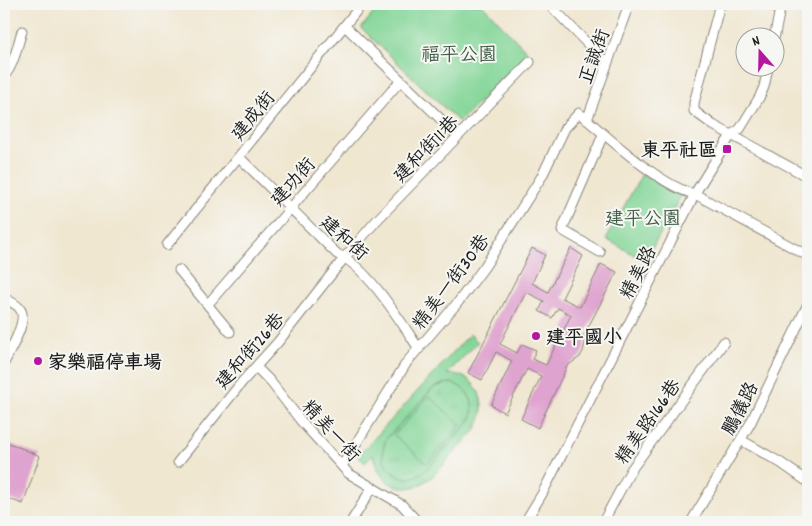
<svg xmlns="http://www.w3.org/2000/svg" width="812" height="526" font-family="Dekko,'LXGW WenKai TC',sans-serif">
  <style>
    .grass { fill: url(#grass-tufts); stroke: #50795a }
    .park { fill: #83d698; stroke: #50795a; fill-rule: evenodd }
    .building { fill: #dfa3cf; fill-rule: evenodd }
    .lines { fill: none; stroke-linecap: round; stroke-linejoin: round }
    .street-casing { stroke: #868276; stroke-width: 11 }
    .street { stroke: #fff; stroke-width: 9 }
    .poi-dot { fill: #b5179e; stroke: #f6f6f2; stroke-width: 2 }
    .labels { text-anchor: middle; stroke-width: 4; stroke-linejoin: round; paint-order: stroke }
    .park-label { font-size: 19px; fill: #405d47; stroke: #f6f6f2 }
    .street-label { font-size: 19px; fill: #1c1c1c; stroke: #f6f6f2 }
    .poi-label { font-size: 19px; font-weight: bold; fill: #1c1c1c; stroke: #f6f6f2; text-anchor: start }
  </style>
  <defs>
    <pattern id="grass-tufts" width="24" height="20" patternUnits="userSpaceOnUse" patternTransform="scale(1.25)"><rect width="24" height="20" fill="#83d698"/><path d="M3 7l-1-3M5 7V3M7 7l1-3M15 17l-1-3M17 17v-4M19 17l1-3" fill="none" stroke="#71b782"/></pattern>
  </defs>
  <rect width="100%" height="100%" fill="#f6f6f2"/>
  <filter id="ink" filterUnits="userSpaceOnUse"><feTurbulence type="fractalNoise" baseFrequency=".02" numOctaves="2"/><feDisplacementMap in="SourceGraphic" scale="10" xChannelSelector="R" yChannelSelector="G"/><feConvolveMatrix kernelMatrix="1 2 1 2 8 2 1 2 1" color-interpolation-filters="sRGB"/></filter>
  <filter id="wash" filterUnits="userSpaceOnUse"><feTurbulence type="fractalNoise" baseFrequency=".0096" numOctaves="4" result="noise"/><feDisplacementMap in="SourceGraphic" scale="20" xChannelSelector="R" yChannelSelector="G"/><feGaussianBlur stdDeviation="1.12" result="paint"/><feColorMatrix in="noise" values="0 0 0 0 0 0 0 0 0 0 0 0 0 0 0 0 0 1.4 0 .05"/><feComposite in="paint" operator="in"/></filter>
  <g filter="url(#wash)">
    <rect width="100%" height="100%" fill="#f0e7d1"/>
    <path class="grass" d="M451,383C469,387 478,406 469,422C460,431 452,441 443,451C429,467 409,493 388,467C381,458 382,449 386,439L433,388L443,384Z"/>
    <path class="park" d="M381,4H482L529,54L459,122L361,28Z
      M642,174L681,196L645,261L606,239Z
      M470,334L478,342L447,374C454,374 462,375 469,380C482,390 486,411 478,425C472,436 461,445 453,454C445,463 436,475 426,481C401,498 378,482 373,455L365,463L358,456ZM451,383C469,387 478,406 469,422C461,432 452,441 443,451C429,467 409,493 388,467C381,458 382,449 386,439L433,388L443,384Z
      M429,396L461,425L427,464L394,435Z"/>
    <g id="blocks">
      <path class="building" d="M532,248L545,255L532,283L548,292L571,248L583,256L562,298L580,307L601,264L617,272L584,335L585,344L583,351L580,357L567,366L538,428L521,419L541,376L527,369L505,413L491,405L512,361L496,352L482,380L468,373ZM526,292L544,301L539,311L552,318L558,308L571,315L546,365L532,359L536,350L522,344L517,353L500,344Z
        M4,441L40,456L23,504L4,497Z"/>
    </g>
  </g>
  <g filter="url(#ink)">
    <use href="#blocks" fill-opacity="0" stroke="#868276" stroke-width="1"/>
    <g class="lines">
      <g class="street-casing">
        <path id="street" d="M549,4L607,64
          M720,4L694,103V111L713,125L808,177
          M345,26L458,136
          M774,39L781,4
          M4,76C14,65 17,47 22,31
          M587,120L629,4
          M239,157L337,254C367,266 401,322 419,349
          M167,245L362,4
          M600,252L562,230L603,135
          M179,270L230,332
          M4,298C9,301 17,304 20,309C29,320 9,352 4,363
          M208,304L401,80
          M256,367L270,381L301,421L348,473L402,505L418,522
          M741,440L781,463L808,482
          M178,462L242,382L278,342L345,257L377,220L530,62
          M342,466L407,362L459,301L485,266L542,176L565,128L579,113C606,135 662,188 695,194L808,256
          M351,522L372,488
          M525,522L542,494L697,190L731,135L740,129L759,98L764,87L768,68
          M603,522L631,470L724,342
          M691,522L750,424L808,304"/>
      </g>
      <use href="#street" class="street"/>
    </g>
  </g>
  <g class="poi-dot">
    <rect x="722" y="144" width="10" height="10" rx="2.5"/>
    <circle cx="536" cy="336" r="5"/>
    <circle cx="38" cy="361" r="5"/>
  </g>
  <g class="labels">
    <g class="park-label">
      <text x="459" y="60">福平公園</text>
      <text x="643" y="224">建平公園</text>
    </g>
    <g class="street-label">
      <text transform="translate(593 56) rotate(-70)" y="7">正誠街</text>
      <text transform="translate(252 115) rotate(-51)" y="7">建成街</text>
      <text transform="translate(425 148) rotate(-46)" y="7">建和街11巷</text>
      <text transform="translate(292 181) rotate(-49)" y="7">建功街</text>
      <text transform="translate(345 237) rotate(41)" y="7">建和街</text>
      <text transform="translate(637 272) rotate(-63)" y="7">精美路</text>
      <text transform="translate(450 281) rotate(-53)" y="7">精美一街30巷</text>
      <text transform="translate(249 350) rotate(-49)" y="7">建和街26巷</text>
      <text transform="translate(739 408) rotate(-63)" y="7">鵬儀路</text>
      <text transform="translate(647 421) rotate(-55)" y="7">精美路166巷</text>
      <text transform="translate(332 430) rotate(47)" y="7">精美一街</text>
    </g>
    <g class="poi-label">
      <text x="717" y="156" text-anchor="end">東平社區</text>
      <text x="546" y="343">建平國小</text>
      <text x="48" y="368">家樂福停車場</text>
    </g>
  </g>
  <rect width="812" height="526" fill="none" stroke="#f6f6f2" stroke-width="20"/>
  <g transform="translate(760 52) rotate(340)"><circle r="24" fill="#f6f6f2" stroke="#9f9f9c"/>
  <path d="M0-4L9 19L0 12L-9 19Z" fill="#b5179e"/>
  <text y="-8" font-size="14" font-weight="bold" text-anchor="middle" fill="#1c1c1c">N</text>
  </g>
</svg>
